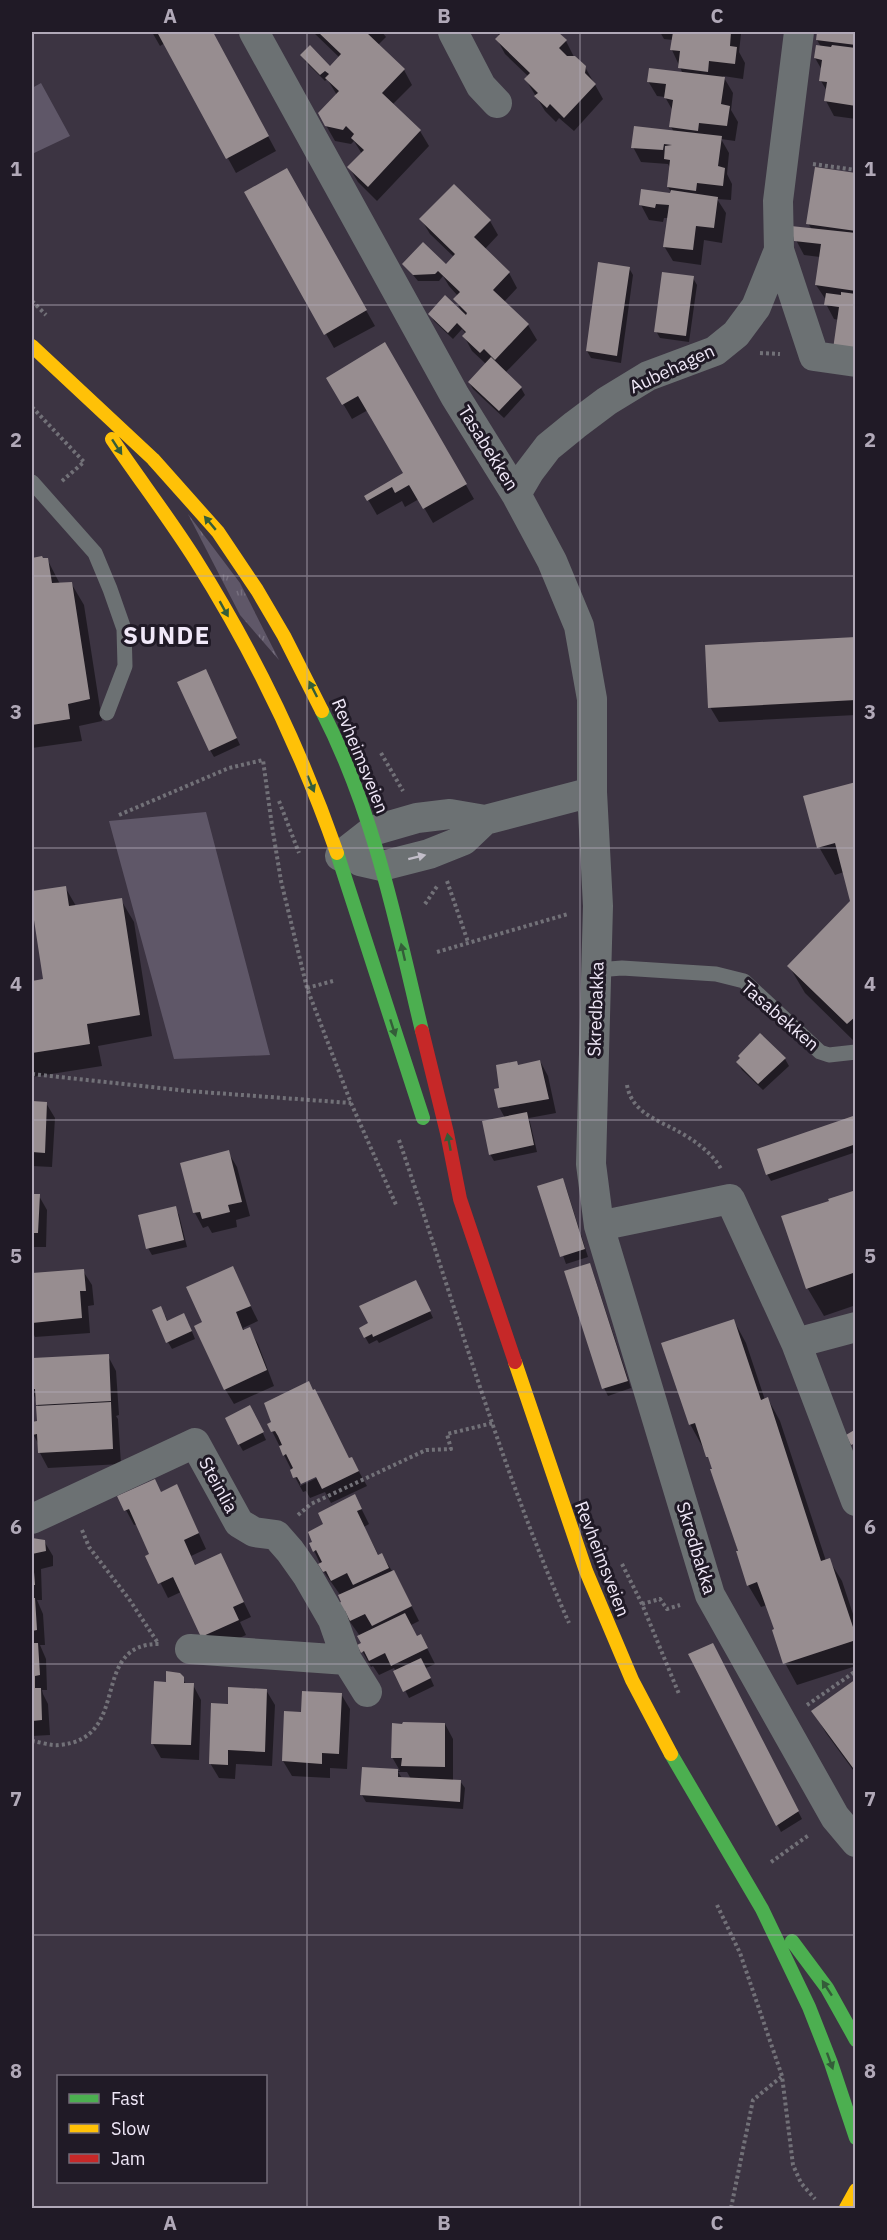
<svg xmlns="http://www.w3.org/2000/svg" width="887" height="2240" font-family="'IBM Plex Sans',sans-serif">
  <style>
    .grass { fill: url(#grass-tufts) }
    .garden { fill: #5f5768 }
    .shadow { fill: #0007; fill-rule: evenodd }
    .building { fill: #978d90 }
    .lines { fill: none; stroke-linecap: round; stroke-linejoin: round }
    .path { stroke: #727178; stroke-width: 4; stroke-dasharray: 3 3; stroke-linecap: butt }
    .lane { stroke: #6c7173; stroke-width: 15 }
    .street { stroke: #6c7173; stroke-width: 30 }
    .fast { stroke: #4caf50; stroke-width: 14 }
    .slow { stroke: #ffc107; stroke-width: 14 }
    .jam { stroke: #c62828; stroke-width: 14 }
    .oneway { fill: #345d39 }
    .oneway2 { fill: #c2bec9 }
    .grid { fill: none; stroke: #b1a9b8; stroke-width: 1.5; stroke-opacity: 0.55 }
    .labels { text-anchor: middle; stroke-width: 6; stroke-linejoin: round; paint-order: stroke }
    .street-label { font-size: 18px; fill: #f0e8f8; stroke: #201a26 }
    .district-label { font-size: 24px; font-weight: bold; letter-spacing: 1.5px; fill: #f0e8f8; stroke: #201a26 }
    .neatline { fill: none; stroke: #b1a9b8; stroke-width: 2 }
    .grid-label { font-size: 20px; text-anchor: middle; font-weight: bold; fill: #b1a9b8 }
  </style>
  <defs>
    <pattern id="grass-tufts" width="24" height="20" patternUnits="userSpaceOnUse" patternTransform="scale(1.5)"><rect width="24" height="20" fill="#5f5768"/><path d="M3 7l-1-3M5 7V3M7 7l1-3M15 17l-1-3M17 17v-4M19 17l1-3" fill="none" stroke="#766f7e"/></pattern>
  </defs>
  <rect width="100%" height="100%" fill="#3c3442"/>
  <path class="grass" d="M188,514L240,583L279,660L240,615Z"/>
  <path class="garden" d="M41,83L70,136L32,154V88Z
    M206,812L270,1055L174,1059L109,821Z"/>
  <path class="shadow" d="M152,32H212L276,151L236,173L165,43L160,46Z
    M313,32H382L386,37L378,45L404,70L412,85L392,105L420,131L429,146L377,201L358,182L349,167L362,154L354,141L351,144L335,141L319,113L337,95L327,79L325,81L306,62L302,55L330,69L340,58Z
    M496,32H556L566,41L574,57L585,67L603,99L574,131L559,118L556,122L545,111L526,80L529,77L505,54L497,39L500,36Z
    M660,32H739L741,34L739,52L745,63L743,79L723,76L733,93L731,110L738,122L735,141L721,139L729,153L727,174L732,184L731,200L717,199L726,213L722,243L704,240L701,265L673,261L664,246L668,218H664L663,222L649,220L641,205L673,195L668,187L670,168L668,164L641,162L633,147L674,132L671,127L673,111L665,97L657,96L648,81L683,74L672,50L673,40L664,39Z
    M818,32H856V119L834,116L826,101L827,91L821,81L822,70L815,58L821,47L817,40Z
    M286,170L375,326L334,348L246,193Z
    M856,174V365L839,320L834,319L826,304V300L816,285L820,257L804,255L796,240L812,230L808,223Z
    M421,219L490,221L498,235L484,250L509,273L517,288L504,302L528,325L537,340L505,373L521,388L525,395L504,418L473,389L469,382L486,364L472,351L464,336L466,334L462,329L453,339L434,321L430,314L462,312L455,299L458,296L449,286L443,276L439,281H418L404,264L445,266L454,257L430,234Z
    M629,268L633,275L621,363L591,358L587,351Z
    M693,278L697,285L689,342L660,338L656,331Z
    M385,344L474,499L433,523L419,499L405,507L402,501L377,515L366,496L405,474L368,410L352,419L328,378Z
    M41,558L47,559L60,584L71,583L84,605L102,721L79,726L82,741L32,748V560Z
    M856,638V715L719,722L710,707Z
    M209,678L240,745L214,757L210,750Z
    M856,783V1043L805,993L789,966L852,902L844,872L835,875L819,847Z
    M65,887L76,906L121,900L134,922L152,1036L98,1046L102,1066L32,1077V983L45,981L32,893Z
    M741,1059H785L789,1066L763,1090L742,1070L738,1063Z
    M540,1061L548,1076L556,1113L529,1118L537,1152L494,1161L490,1154L505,1118L499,1107L501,1089L519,1066Z
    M32,1103H46L55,1118L52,1167L32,1166Z
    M856,1117V1152L771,1181L767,1174Z
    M228,1152L237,1167L250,1216L236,1220L237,1227L212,1233L208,1226L203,1228L195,1213Z
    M562,1180L566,1187L588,1257L566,1264L539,1187Z
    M856,1192V1305L824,1316L808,1289L783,1217L832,1202Z
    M32,1195L39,1196L47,1210L46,1247H32Z
    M175,1208L179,1215L187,1247L152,1255L148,1248Z
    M589,1265L593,1272L631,1388L608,1396L604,1388L566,1272Z
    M232,1268L258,1321L243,1328L245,1331L249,1329L258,1344L274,1386L234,1404L225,1389L204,1323Z
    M83,1271L92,1285L94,1305L88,1306L90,1333L35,1337L32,1331V1275Z
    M420,1289L433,1318L379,1343L377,1340L369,1344L365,1337Z
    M165,1315L168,1322H188L195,1339L172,1349L168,1342Z
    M734,1321L746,1343L765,1400L768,1399L780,1421L826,1561L829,1560L842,1581L856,1623V1666L797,1685L785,1663L767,1605L761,1607L748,1585L712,1464L690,1424Z
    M108,1356L116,1371L119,1415L116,1416L118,1419L121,1464L48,1468L40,1453L39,1445L33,1434L38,1423L39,1408L32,1390V1377Z
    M254,1414L266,1440L243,1451L239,1444Z
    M269,1425L349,1460L352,1459L367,1486L331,1503L325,1492L310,1498L306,1491L303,1492L295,1477ZM322,1472L323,1475L300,1486V1483Z
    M162,1493L184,1501L206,1549L191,1556L196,1566L221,1555L251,1617L240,1622L246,1635L211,1651L181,1592L168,1598L147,1556L151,1555L137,1524L134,1525L119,1497Z
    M355,1496L369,1524L364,1527L379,1556L382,1555L402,1587L419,1621L411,1625L417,1638L421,1636L435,1664L426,1668L434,1686L409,1698L394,1668L379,1675L373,1666L371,1667L359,1645L363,1644L360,1636L343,1612L341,1596L324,1572L311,1544L325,1525Z
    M38,1539L44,1541L53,1556V1566L41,1569L42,1600H37L43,1614L45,1645H40L46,1659L47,1690H42L43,1694L48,1704L50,1735L32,1736V1540Z
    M716,1652L802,1819L781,1832L690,1654Z
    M182,1678L186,1684L193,1685L201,1700L199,1760L161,1758L153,1744L167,1684Z
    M856,1681V1774L826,1733L813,1711Z
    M266,1690L275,1705L272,1766L236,1764L235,1779L219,1778L210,1763L229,1706Z
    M341,1694L350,1709L347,1769L330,1768V1778L292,1776L283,1761L302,1713Z
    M445,1724L453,1739V1781H460L465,1788L463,1809L366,1802L362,1795L363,1768L400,1771L392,1757ZM398,1772H407L411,1779L402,1778Z"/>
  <path class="building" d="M157,32H213L269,136L226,159Z
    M318,32H369L367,33L405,69L382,93L421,130L368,187L347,167L364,150L351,138L354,134L346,126L343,130L325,126L318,113L339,91L325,78L329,74L325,71L320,75L300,55L310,45L330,66L341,54Z
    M502,32H558L567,40L559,48L567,56H575L586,66L585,73L596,84L564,118L550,104L547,108L534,96L538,93L524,79L530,73L495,39Z
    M673,32H731L730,46L737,47L735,64L709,61L708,72L678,68L680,51L670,50Z
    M817,32H856V45L816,40Z
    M816,45L831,47L832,45L856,48V106L824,101L827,82L819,81L822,60L814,58Z
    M649,68L725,77L721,104L730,106L727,126L699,123L698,131L669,127L673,100L664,98L666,84L647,82Z
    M634,126L722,136L718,166L725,168L723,186L697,183L696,191L667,187L670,160L664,159L665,146L672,145L664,144L663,150L631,148Z
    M815,167L856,173V231L806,224Z
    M287,168L367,310L324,335L244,192Z
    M454,184L491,220L474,237L510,272L493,290L529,324L495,360L484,349L480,353L462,336L466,332L457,323L448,333L428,314L445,295L466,315L467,313L453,299L460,292L438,271L435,274L413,275L402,264L423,242L446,264L455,254L419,219Z
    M641,189L670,193L671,190L718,197L714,228L696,226L693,250L663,247L669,205L656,204L655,208L639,205Z
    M791,226L856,233V291L815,285L821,244L794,241Z
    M598,262L630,267L617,356L586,351Z
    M662,272L694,276L686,336L654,332Z
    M841,292L856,294V352L833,349L839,307L824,305L826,293L841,295Z
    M385,342L467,484L423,509L409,485L395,493L392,487L367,501L364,496L403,473L358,396L342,405L326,378Z
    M491,357L522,387L499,411L468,382Z
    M42,556L43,558H48L52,583L72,582L90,699L68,704L70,719L32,725V558Z
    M856,637V700L708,708L705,645Z
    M206,669L237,738L209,751L177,682Z
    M856,782V1016L847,1024L787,966L850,901L835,843L817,848L803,796Z
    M66,886L69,906L122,898L140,1015L87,1024L90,1044L32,1053V981L43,979L32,907V891Z
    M760,1033L786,1058L758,1084L736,1062L740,1058L738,1056Z
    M540,1060L549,1099L498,1108L494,1089L499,1088L496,1065L517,1061L518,1065Z
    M32,1101L47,1102L45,1153L32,1152Z
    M527,1112L534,1145L489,1155L482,1121Z
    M856,1115V1144L766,1175L757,1149Z
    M229,1150L242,1202L228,1205L230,1212L202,1219L200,1212L193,1213L180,1163Z
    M563,1178L585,1249L560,1257L537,1186Z
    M856,1190V1272L806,1289L781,1216L829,1201L828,1199Z
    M32,1194H40L38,1233H32Z
    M176,1206L184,1240L146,1249L138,1215Z
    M590,1263L628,1381L602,1389L564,1271Z
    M233,1266L251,1306L236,1312L243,1330L250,1327L267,1370L224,1390L194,1326L202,1322L186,1287Z
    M84,1269L86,1291H80L82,1318L32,1323V1273Z
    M416,1280L431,1311L373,1337L372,1334L364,1338L359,1328L368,1323L359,1306Z
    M161,1306L167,1321L184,1313L192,1331L166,1343L152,1310Z
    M734,1319L761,1400L768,1397L821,1561L830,1558L856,1636V1640L783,1664L772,1630L774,1629L757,1582L747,1586L736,1551H738L710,1469H712L708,1457H706L695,1423L689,1425L661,1343Z
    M109,1354L111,1401L36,1405L35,1389H32V1375H34L33,1358Z
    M309,1381L313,1390L315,1389L349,1458L352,1457L359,1471L322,1489L316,1477L301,1484L297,1477L293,1478L290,1470L293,1468L286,1454L283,1456L279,1446L282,1445L278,1436L275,1431L271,1432L267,1424L271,1422L264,1403Z
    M111,1402L113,1449L38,1453L37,1434L32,1435V1422L37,1421L36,1406Z
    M250,1405L264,1432L238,1445L225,1418Z
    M856,1429V1443L851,1445L846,1435Z
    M155,1479L161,1492L177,1484L199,1533L184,1540L195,1565L221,1553L244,1602L233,1607L239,1620L201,1637L173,1577L158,1584L145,1556L149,1554L129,1509L124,1511L117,1496Z
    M355,1494L362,1509L357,1511L378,1555L382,1553L389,1568L353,1585L347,1573L331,1581L326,1571L323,1572L318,1564L322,1562L316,1550L313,1552L309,1543L312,1542L308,1532L323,1524L318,1513Z
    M32,1538L45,1540L46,1551L32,1554Z
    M32,1559H33L35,1585H32Z
    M394,1570L412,1606L372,1626L365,1614L350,1621L345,1611L342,1613L337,1604L341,1602L338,1595Z
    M32,1598H35L37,1630L32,1631Z
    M405,1613L417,1636L421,1634L428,1648L391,1666L385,1653L369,1661L364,1651L361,1653L357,1645L361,1643L357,1636Z
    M32,1643H38L40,1675L35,1676V1688H41L42,1720L32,1721Z
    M713,1643L799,1811L776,1826L688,1654Z
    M421,1658L431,1678L403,1692L393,1671Z
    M166,1671L180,1673L184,1677V1683H194L191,1745L151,1744L154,1681L166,1682Z
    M856,1679V1772L811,1711Z
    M228,1687L267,1689L265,1752L228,1750V1765L209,1764L211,1703L228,1704Z
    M302,1691L342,1693L339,1754L322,1753V1764L282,1761L284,1711L301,1712Z
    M403,1722L445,1723V1767L401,1766L402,1758H391L392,1723L402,1724Z
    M362,1767L398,1769V1777L461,1780L460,1802L360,1795Z"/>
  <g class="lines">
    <path class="path" d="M813,164L856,170
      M32,301L46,315
      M760,353L780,354
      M32,407L85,463
      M62,481L84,462
      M381,753L403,791
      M279,801L299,853
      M119,815L229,768L263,760L272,826L281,881L307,988L351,1103L397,1207
      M447,881L468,942
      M425,904L438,885
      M437,952L568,914
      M307,988L333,981
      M32,1074L188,1091L351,1103
      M627,1085C631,1110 654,1119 674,1129C691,1138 712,1152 721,1169
      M399,1140C454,1301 500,1467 569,1623
      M298,1515L311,1504L426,1450L451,1449L447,1434L493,1423
      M82,1530L89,1547L129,1599L158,1643
      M622,1564L642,1604L679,1694
      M642,1604L660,1599L667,1609L680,1605
      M807,1705L856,1671
      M32,1741C40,1742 51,1746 59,1745C134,1739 87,1642 161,1644
      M771,1862L809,1835
      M717,1905L740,1953L782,2076L793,2165L801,2183L815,2199
      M731,2208L753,2100L781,2077"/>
    <path class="lane" d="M32,482L95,553L110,589L124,629L125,666L107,713
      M597,970L622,968L716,974L744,981L820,1052L829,1055L856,1052"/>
    <path class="street" d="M254,32L455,396L516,494L552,561L579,626L592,699V792L598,906L591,1164L599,1226L710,1595L835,1817L856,1842
      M453,32L481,86L497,103
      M779,250L814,356L856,362
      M516,494L529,472L548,447L575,425L607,401L648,376L715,351L736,334L756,307L779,250L778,201L799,32
      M340,856L372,831L417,818L450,814L485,820L592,792
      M360,861L382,866L429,854L464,840L485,820
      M599,1226L730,1199L796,1343L856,1501
      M796,1343L856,1327
      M32,1519L195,1443L239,1523L254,1532L276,1535L290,1551L307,1575L333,1620L347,1660
      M190,1649L347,1660L367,1692"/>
    <path class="fast" d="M322,711C374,812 396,922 422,1031
      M337,853L423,1118
      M671,1754L762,1909L809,2007L831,2063L856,2138
      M792,1941L827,1988L856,2040"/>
    <path class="slow" d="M32,346L153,459L218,532L257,590L284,636L322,711
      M112,439C139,479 169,518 195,559C253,651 301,750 337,853
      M515,1362L586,1571L632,1680L671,1754
      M846,2208L856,2190"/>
    <path class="jam" d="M422,1031L447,1133L460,1199L515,1362"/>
  </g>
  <defs><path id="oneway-solid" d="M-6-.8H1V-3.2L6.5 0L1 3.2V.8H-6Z" transform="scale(1.5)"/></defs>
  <g class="oneway">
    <use href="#oneway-solid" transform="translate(117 447) rotate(57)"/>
    <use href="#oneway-solid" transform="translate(210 523) rotate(-130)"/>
    <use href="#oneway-solid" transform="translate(224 609) rotate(61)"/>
    <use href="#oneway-solid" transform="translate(313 689) rotate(-117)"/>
    <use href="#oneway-solid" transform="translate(311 784) rotate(68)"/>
    <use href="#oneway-solid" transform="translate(403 952) rotate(-103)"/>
    <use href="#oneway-solid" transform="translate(393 1028) rotate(72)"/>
    <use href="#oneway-solid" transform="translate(449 1142) rotate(-101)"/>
    <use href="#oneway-solid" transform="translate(827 1988) rotate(-123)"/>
    <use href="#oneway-solid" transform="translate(830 2061) rotate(70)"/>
  </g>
  <use class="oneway2" href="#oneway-solid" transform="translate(417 857) rotate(-14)"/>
  <path class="grid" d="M307,32V2208M580,32V2208M32,305H856M32,576H856M32,848H856M32,1120H856M32,1392H856M32,1664H856M32,1935H856"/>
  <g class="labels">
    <g class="street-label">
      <text transform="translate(672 369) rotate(-25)" y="6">Aubehagen</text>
      <text transform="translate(488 448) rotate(58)" y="6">Tasabekken</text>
      <text transform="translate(360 756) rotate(68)" y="6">Revheimsveien</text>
      <text transform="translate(596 1009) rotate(-88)" y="6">Skredbakka</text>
      <text transform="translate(780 1016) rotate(41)" y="6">Tasabekken</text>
      <text transform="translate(218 1485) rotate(61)" y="6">Steinlia</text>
      <text transform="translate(696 1548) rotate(73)" y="6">Skredbakka</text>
      <text transform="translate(602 1559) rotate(69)" y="6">Revheimsveien</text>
    </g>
    <g class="district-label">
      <text x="167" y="644">SUNDE</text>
    </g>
  </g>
  <rect width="887" height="2240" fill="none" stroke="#201a26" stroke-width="66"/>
  <rect x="57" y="2075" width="210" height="108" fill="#201a26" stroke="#736c7a" stroke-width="1.5"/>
  <rect x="69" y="2094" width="30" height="9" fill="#4caf50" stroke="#736c7a" stroke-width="1.5"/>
  <text x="111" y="2105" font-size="18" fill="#f0e8f8">Fast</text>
  <rect x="69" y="2124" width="30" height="9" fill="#ffc107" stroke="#736c7a" stroke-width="1.5"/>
  <text x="111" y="2135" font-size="18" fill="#f0e8f8">Slow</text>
  <rect x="69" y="2154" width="30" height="9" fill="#c62828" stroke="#736c7a" stroke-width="1.5"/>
  <text x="111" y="2165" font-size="18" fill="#f0e8f8">Jam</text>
  <rect x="33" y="33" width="821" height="2174" class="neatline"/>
  <g class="grid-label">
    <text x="170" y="23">A</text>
    <text x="444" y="23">B</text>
    <text x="717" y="23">C</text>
    <text x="16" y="176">1</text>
    <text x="870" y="176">1</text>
    <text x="16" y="447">2</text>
    <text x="870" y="447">2</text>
    <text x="16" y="719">3</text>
    <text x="870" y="719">3</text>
    <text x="16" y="991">4</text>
    <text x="870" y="991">4</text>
    <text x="16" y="1263">5</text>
    <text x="870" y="1263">5</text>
    <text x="16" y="1534">6</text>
    <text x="870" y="1534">6</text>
    <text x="16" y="1806">7</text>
    <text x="870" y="1806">7</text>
    <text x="16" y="2078">8</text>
    <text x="870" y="2078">8</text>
    <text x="170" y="2230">A</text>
    <text x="444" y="2230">B</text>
    <text x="717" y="2230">C</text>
  </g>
</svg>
